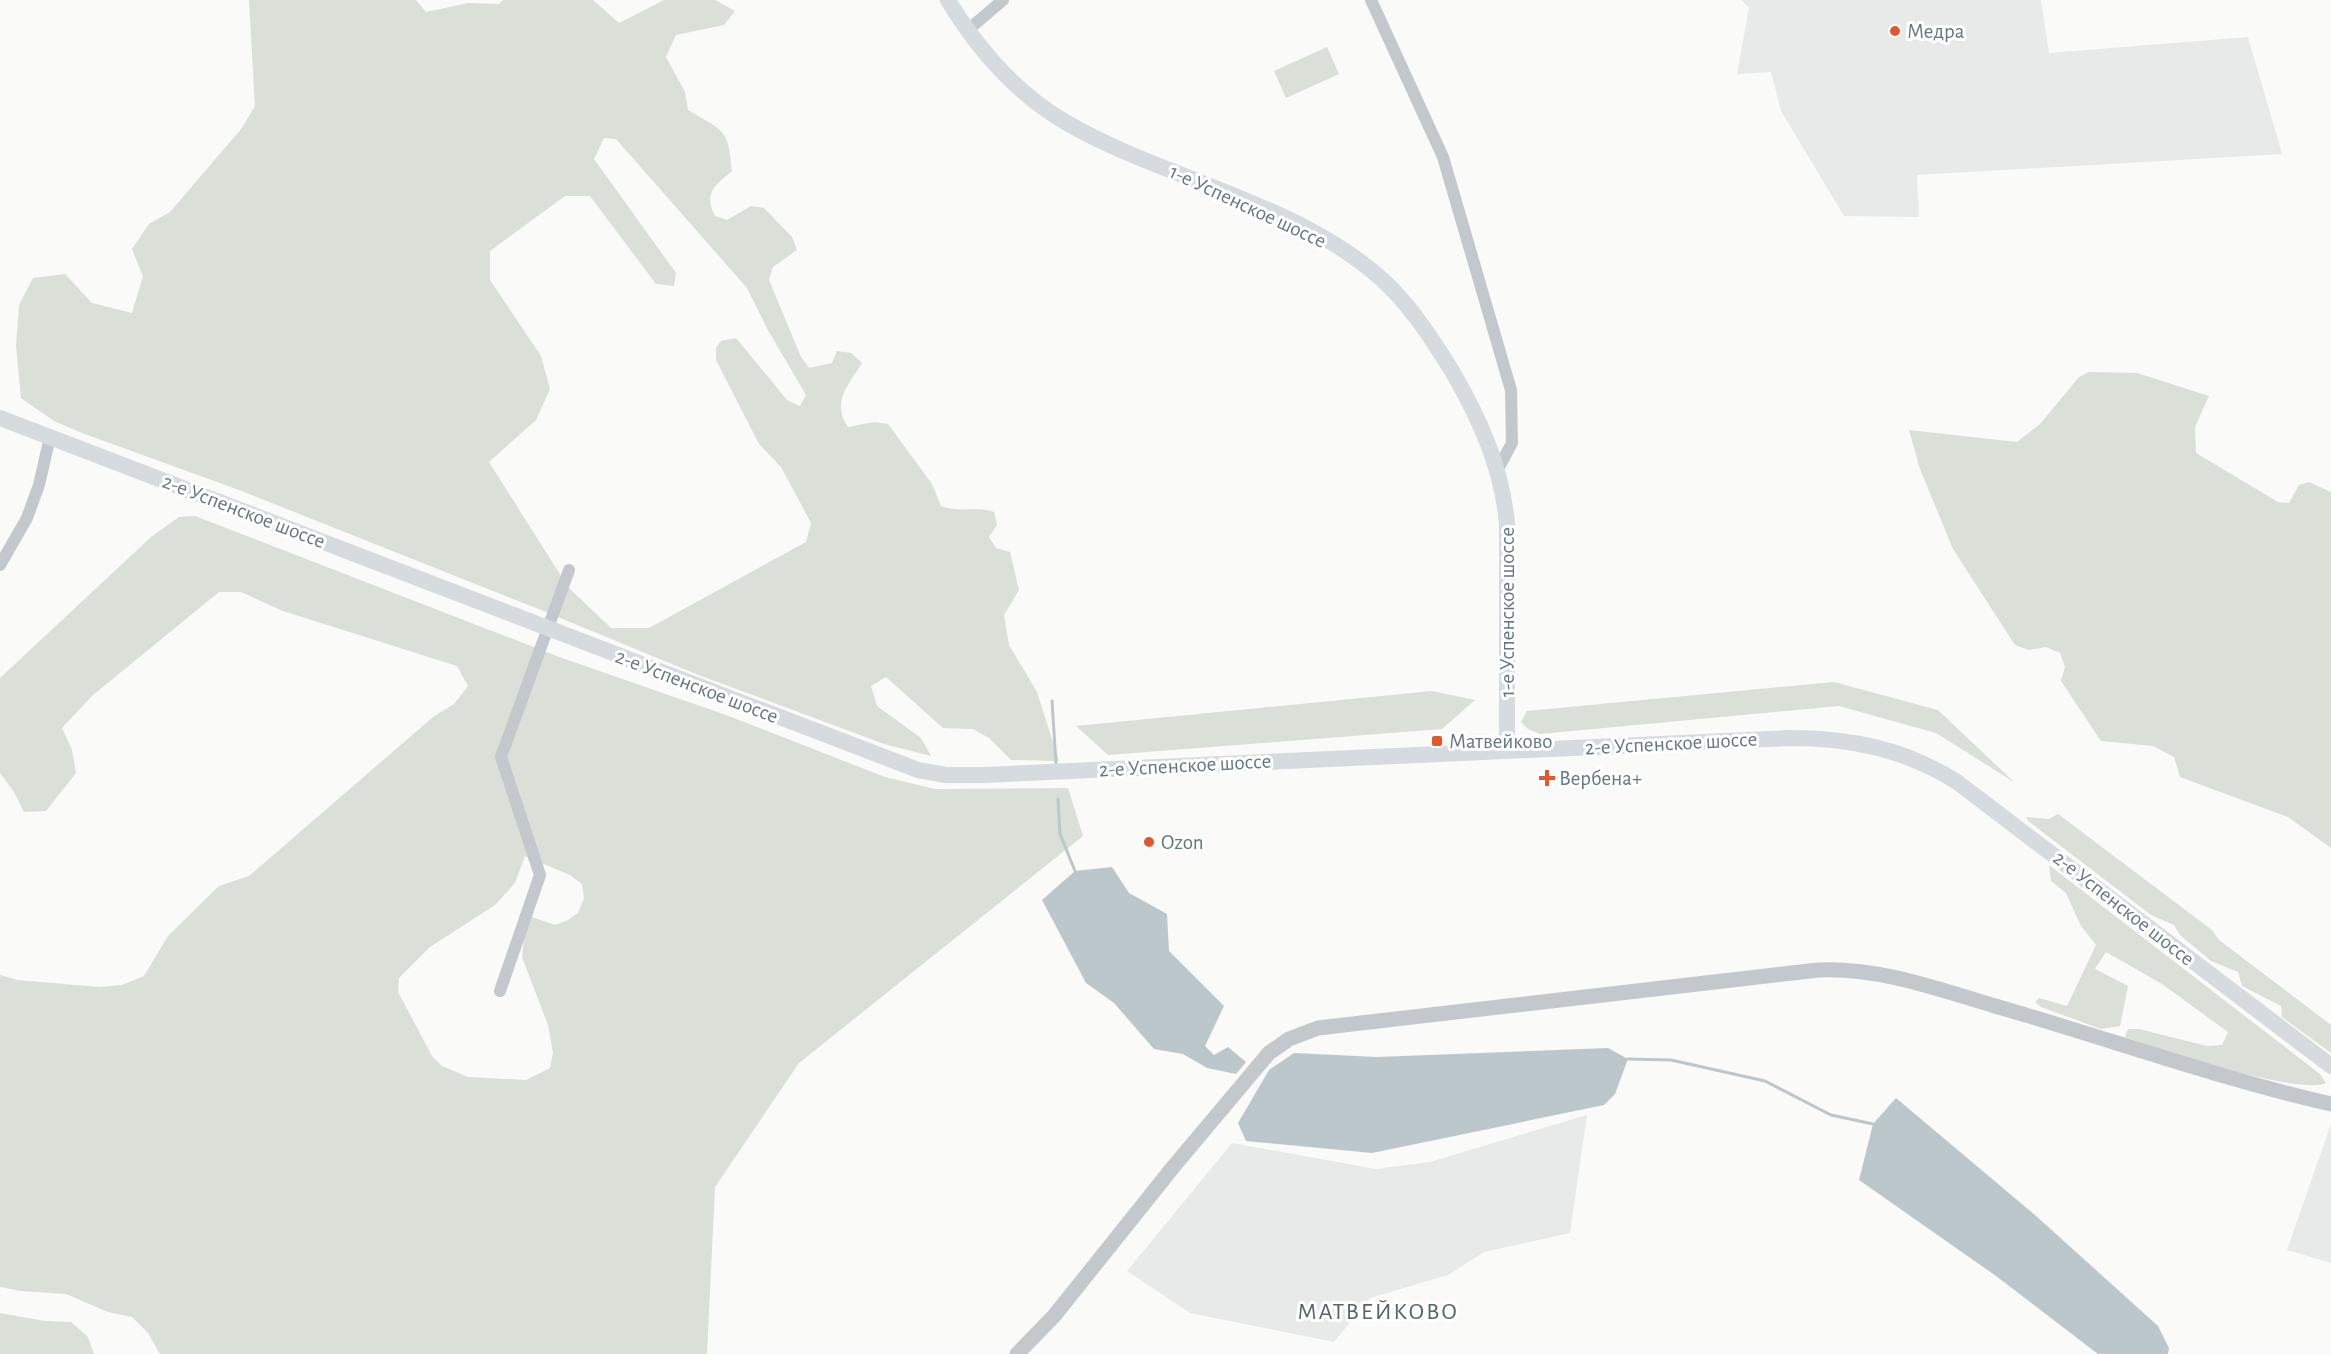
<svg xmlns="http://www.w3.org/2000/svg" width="2331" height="1354" font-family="'Alegreya Sans',sans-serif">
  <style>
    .built { fill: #e8e9e9 }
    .green { fill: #dadfd7; fill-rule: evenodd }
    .water { fill: #bbc7cb }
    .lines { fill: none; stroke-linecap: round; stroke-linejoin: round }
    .stream { stroke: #bbc7cb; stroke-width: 3 }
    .minor { stroke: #c3c8cc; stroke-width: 12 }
    .tertiary { stroke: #c3c8cc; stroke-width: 15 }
    .secondary { stroke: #d6dbdf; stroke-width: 16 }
    .poi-dot { fill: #e4572e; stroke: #fff; stroke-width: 2 }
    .labels { text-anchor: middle; stroke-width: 6; stroke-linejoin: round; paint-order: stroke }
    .poi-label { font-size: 21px; fill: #657683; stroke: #fff; text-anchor: start }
    .street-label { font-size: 21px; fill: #657683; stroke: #fff }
    .quarter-label { font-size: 24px; letter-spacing: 1.5px; fill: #57646e; stroke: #fff }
  </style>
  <rect width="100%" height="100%" fill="#fafaf8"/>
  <path class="built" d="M1741,0H2041L2049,53L2248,37L2282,154L1917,175L1919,217L1844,216L1781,111L1771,72L1737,74L1749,8Z
    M1587,1115L1570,1233L1484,1252L1448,1275L1370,1298L1334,1342L1190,1313L1127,1271L1232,1143L1376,1169L1430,1162Z
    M2331,1124V1263L2287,1250Z"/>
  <path class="green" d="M249,0H416L426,12L468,3L499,4L503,0H593L619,23L664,0H715L735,11L724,25L676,35L666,57L685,92L688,110C724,132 728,127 732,171C715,186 703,192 715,216L727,220L751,206L764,208L792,237L797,250L773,267L769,280L801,357L809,368L832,363L837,351L851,353L862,363C848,386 831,401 848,427L874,422L888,424L932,484L941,506C958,513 976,506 994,512L997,525L989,537L996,548L1010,552L1019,590L1004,615L1009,645L1037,692L1059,761L1011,760L989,738L973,729L943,728L886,677L871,686L877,706L921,738L931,756L884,744L696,674L541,610L239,490L82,433L54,421L21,398L16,346L19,305L33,278L65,274L92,303L132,313L143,276L132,249L149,224L170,212L242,128L255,106ZM604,138L616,139L747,288L769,332L806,395L800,406L787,400L736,338L721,341L716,348V360L759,444L781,467L811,523L806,542L649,628H611L568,587L489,462L536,420L550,389L541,356L490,280V251L565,196H590L656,284L674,286L676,273L594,159Z
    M1327,47L1339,74L1286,98L1274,71Z
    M2089,372L2137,373L2209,396L2195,427L2196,453L2278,502L2289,503L2299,485L2309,482L2331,492V848L2288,817L2180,777L2174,757L2153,746L2101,741L2061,681L2065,667L2060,653L2046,647L2029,650L2015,645L1953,549L1920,469L1909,430L2017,442L2040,424L2079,377Z
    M195,516L562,658L726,715L885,777L935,789L1068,788L1083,836L799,1063L715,1187L707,1354H160L148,1333L132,1317L108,1312L66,1294L21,1291L0,1287V975L18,980L99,987L122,985L144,976L168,936L219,886L249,876L433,717L454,704L468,686L457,666L283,611L241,592H219L93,695L62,728L72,750L76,773L46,811L24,812L14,792L0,773V678L151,537L179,517ZM525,856L570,875L582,884L584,898L578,913L568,920L555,925L529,916L525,928L522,957L548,1025L553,1053L550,1068L526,1080L468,1077L442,1066L432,1056L398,992L399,978L430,947L495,905L515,883Z
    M1834,682L1938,710L2014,782L1936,733L1839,706L1540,734L1528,729L1521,722L1527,711Z
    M1432,691L1475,700L1442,729L1108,755L1076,726Z
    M2058,814L2212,930L2219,940L2331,1025V1053L2282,1017L2281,1006L2242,986L2238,972L2211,961L2180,935L2174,925L2151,915L2028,821L2026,817L2049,819Z
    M2049,865L2320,1074L2326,1083C2302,1096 2155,1049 2125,1037L2128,1029H2139L2207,1046L2222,1045L2228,1032L2162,984L2106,952L2095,969L2128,986L2120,1026L2101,1029L2041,1007L2035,1002L2039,998L2067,1006L2096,945L2081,926L2066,893L2051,881Z
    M0,1313L45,1321L71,1322L88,1337L94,1354H0Z"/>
  <path class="water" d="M1112,867L1129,893L1167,914L1169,951L1224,1006L1205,1046L1214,1055L1228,1047L1246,1062L1236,1074L1207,1068L1183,1054L1154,1049L1114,1003L1086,983L1042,900L1075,871Z
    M1608,1048L1628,1059L1615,1094L1604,1105L1372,1153L1246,1141L1238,1123L1269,1070L1294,1053L1377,1057Z
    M1896,1098L2035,1215L2158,1326L2169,1348L2168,1354H2098L1996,1276L1859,1180L1873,1124Z"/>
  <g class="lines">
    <path class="stream" d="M1052,701L1056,763
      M1058,799L1060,834L1075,871
      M1628,1059L1671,1060L1765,1081L1831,1115L1873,1124"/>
    <path class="minor" d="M1371,0L1443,157L1511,390L1512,443L1498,469
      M968,30L1003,0
      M0,565L27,518L39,485L50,437
      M500,991L540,875L501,757L569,570"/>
    <path class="tertiary" d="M1017,1354L1054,1316L1174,1166L1269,1053L1289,1039L1318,1028L1818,970C1878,967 1938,989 1995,1006C2107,1038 2217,1078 2331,1104"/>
    <path class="secondary" d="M948,0C977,48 1017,94 1067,123C1167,181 1306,204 1390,287C1414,311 1434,342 1452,371C1480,419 1502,468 1507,524V750
      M0,418L918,770L946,775H984L1789,738C1851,738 1905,749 1957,782L2331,1066"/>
  </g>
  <g class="poi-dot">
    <circle cx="1895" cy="31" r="6"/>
    <rect x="1431" y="735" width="12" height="12" rx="3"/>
    <path d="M1544 769h6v6h6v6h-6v6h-6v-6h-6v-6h6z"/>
    <circle cx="1149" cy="842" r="6"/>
  </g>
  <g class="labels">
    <g class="poi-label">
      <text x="1907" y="38">Медра</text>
      <text x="1449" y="748">Матвейково</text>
      <text x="1559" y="785">Вербена+</text>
      <text x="1161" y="849">Ozon</text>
    </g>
    <g class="street-label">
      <text transform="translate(1248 206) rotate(25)" y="7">1-е Успенское шоссе</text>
      <text transform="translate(244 511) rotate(21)" y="7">2-е Успенское шоссе</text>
      <text transform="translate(1507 612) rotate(-90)" y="7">1-е Успенское шоссе</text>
      <text transform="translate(697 686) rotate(21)" y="7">2-е Успенское шоссе</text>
      <text transform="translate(1671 743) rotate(-3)" y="7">2-е Успенское шоссе</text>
      <text transform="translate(1185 765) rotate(-3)" y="7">2-е Успенское шоссе</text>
      <text transform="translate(2124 908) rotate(38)" y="7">2-е Успенское шоссе</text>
    </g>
    <g class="quarter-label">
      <text x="1378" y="1319">МАТВЕЙКОВО</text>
    </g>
  </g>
</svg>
